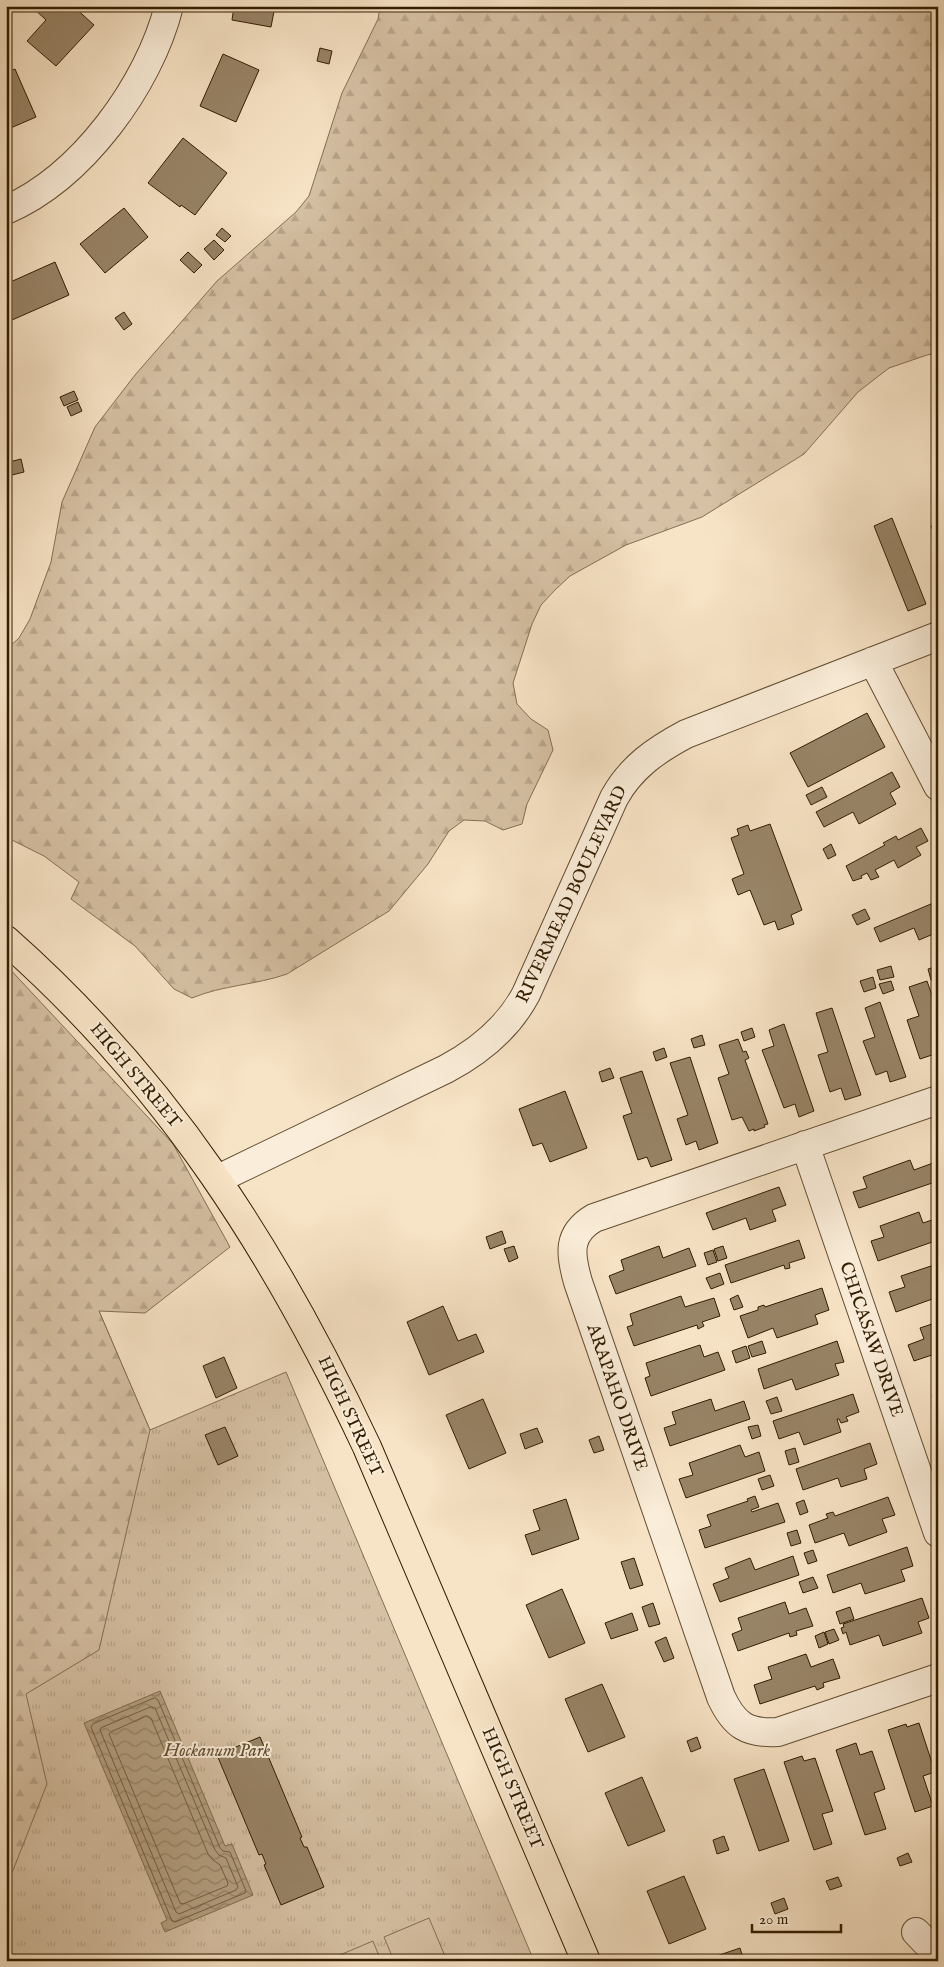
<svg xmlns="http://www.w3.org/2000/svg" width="944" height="1967" font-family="'IM FELL English',serif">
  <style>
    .grass { fill: url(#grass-tufts); stroke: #846f52 }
    .forest { fill: url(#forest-firs); stroke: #846f52 }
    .pitch { fill: #d6c1a4; stroke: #846f52 }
    .water { fill: url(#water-waves); stroke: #806c4e }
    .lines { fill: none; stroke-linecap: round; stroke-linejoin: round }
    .shore { stroke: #735e42; stroke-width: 1 }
    .building { fill: #988467; stroke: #321d01 }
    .minor-casing { stroke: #634e32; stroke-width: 30 }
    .major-casing { stroke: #321d01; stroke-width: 30 }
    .minor { stroke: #faedd9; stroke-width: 28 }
    .major { stroke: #f7e3c5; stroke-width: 28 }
    .labels { text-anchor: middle; stroke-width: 4; stroke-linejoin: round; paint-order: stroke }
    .street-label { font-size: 18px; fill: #321d01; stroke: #faedd9 }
    .park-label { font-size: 18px; font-style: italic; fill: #634e32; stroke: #faedd9 }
  </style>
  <defs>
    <pattern id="grass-tufts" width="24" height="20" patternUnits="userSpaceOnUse" patternTransform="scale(1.25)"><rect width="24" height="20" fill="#d6c1a4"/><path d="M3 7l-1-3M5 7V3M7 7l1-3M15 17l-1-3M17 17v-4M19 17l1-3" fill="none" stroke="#b8a58b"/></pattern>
    <pattern id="forest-firs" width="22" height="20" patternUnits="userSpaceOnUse" patternTransform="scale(1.25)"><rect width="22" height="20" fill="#d6c1a4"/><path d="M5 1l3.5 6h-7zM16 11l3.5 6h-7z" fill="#b8a58b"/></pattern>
    <pattern id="water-waves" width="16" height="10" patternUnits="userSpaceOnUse" patternTransform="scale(1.25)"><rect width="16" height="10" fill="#b4a082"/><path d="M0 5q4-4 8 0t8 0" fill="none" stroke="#938268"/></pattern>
  </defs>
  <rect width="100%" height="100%" fill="#f7e3c5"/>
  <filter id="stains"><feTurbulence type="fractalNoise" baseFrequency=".004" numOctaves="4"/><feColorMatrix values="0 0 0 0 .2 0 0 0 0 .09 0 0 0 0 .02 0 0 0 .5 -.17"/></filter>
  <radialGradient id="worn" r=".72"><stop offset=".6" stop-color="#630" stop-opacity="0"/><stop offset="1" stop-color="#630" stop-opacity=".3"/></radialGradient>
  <path class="grass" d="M99,1311L150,1430L286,1372L534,1961H6V1419Z"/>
  <path class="forest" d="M380,6H938V353L927,355L889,368L858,392L804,454L702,517L626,545L570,576L555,590L541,605L532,624L513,683L517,704L531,719L548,730L553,750L527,804L522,824L503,830L485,821L464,820L449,831L428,864L389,911L287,974C256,985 223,985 192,998L174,989L135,946L71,899L79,882L44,856L6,837V650L19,638L30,619L51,562L62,502L95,427L135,375L217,281L296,212L309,196L342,93L378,19Z
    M6,965L173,1144L230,1247L145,1313L99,1311L150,1430L99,1650L26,1694L47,1784L6,1888Z"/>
  <path class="pitch" d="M429,1918L447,1961H394L384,1937Z
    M373,1941L381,1961H328V1960Z"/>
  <path class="water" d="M160,1691L225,1846L232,1844L253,1895L165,1932L161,1923L167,1920L84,1723Z"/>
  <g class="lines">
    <path class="shore" d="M155,1698L158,1700L220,1848L223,1851L230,1852L246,1891L245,1893L175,1922L172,1921L91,1727L93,1724Z
      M151,1707L155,1708L215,1850L219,1855L226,1858L238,1887L236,1890L179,1914L176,1912L100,1730L101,1728Z
      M147,1716L151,1718L208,1854L213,1860L220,1865L228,1883L227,1886L183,1904L180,1903L109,1734L111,1732Z"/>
  </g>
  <path class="building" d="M31,6H73L94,25L56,66L27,41L46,20Z
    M234,6H275L271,27L232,20Z
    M320,48L332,51L329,64L317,61Z
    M223,54L259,70L236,122L200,106Z
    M15,69L36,117L6,130V72Z
    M183,138L227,173L195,215L181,205L180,207L148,183Z
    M124,208L148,237L105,273L80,244Z
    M222,228L231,236L225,242L216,235Z
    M214,240L224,250L214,260L204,249Z
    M188,252L202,265L194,273L180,260Z
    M55,262L69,295L12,320L6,307V284Z
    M124,312L132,324L124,330L115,318Z
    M74,391L78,400L64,406L60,397Z
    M78,402L82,411L71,416L67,407Z
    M21,459L24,472L12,475L9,462Z
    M892,518L926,604L908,611L874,526Z
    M938,524V544L931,526Z
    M867,713L885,747L808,787L790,753Z
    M892,772L900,787L890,793L896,804L859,824L853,812L824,827L816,812Z
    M822,787L827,797L811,805L806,795Z
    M770,824L802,910L791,915L794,924L778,930L775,921L764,925L750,890L738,895L732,879L744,874L731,838L739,835L737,829L748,825L750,831Z
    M921,828L928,841L916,847L921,855L898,868L894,860L875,870L879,877L871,880L867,873L861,876L862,878L853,881L846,866L885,845L883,843L896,836L898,840Z
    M831,844L836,855L828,859L823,849Z
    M938,901V932L919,940L914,928L880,942L874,928Z
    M865,909L870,919L857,925L852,915Z
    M891,966L894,977L880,980L877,970Z
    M938,966V978L931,980L928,969Z
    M873,977L876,988L864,992L860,981Z
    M891,981L894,990L883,994L879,984Z
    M927,981L938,1013L937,1068L932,1055L920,1059L907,1020L919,1016L909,987Z
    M880,1002L906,1077L890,1082L887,1071L876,1075L863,1041L875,1037L865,1008Z
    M832,1008L861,1095L845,1100L841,1088L830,1092L818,1055L828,1052L816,1013Z
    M784,1024L814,1111L799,1117L795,1104L784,1108L762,1050L774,1046L769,1030Z
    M752,1028L755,1037L744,1041L741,1032Z
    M702,1035L705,1045L694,1048L691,1039Z
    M738,1039L743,1052L746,1051L749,1058L745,1060L768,1124L764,1125L765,1127L754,1131V1129L749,1131L742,1117L732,1120L718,1078L729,1074L719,1045Z
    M664,1048L667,1057L656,1061L653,1052Z
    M690,1057L718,1143L699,1150L696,1141L686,1145L677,1119L688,1115L670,1063Z
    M610,1068L614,1078L602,1082L599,1072Z
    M642,1071L672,1160L651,1167L647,1157L638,1160L623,1116L632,1113L620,1078Z
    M565,1091L587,1148L550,1162L542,1143L533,1146L519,1109Z
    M910,1160L914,1170L933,1163L938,1181L859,1208L853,1192L867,1188L863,1177Z
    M779,1187L786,1205L772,1210L776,1221L750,1230L746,1218L713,1230L706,1213Z
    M919,1212L923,1223L938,1218V1240L878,1261L871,1241L884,1237L880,1226Z
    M502,1231L506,1243L490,1249L486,1237Z
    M799,1240L805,1258L789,1263L790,1268L785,1269L784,1265L731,1283L725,1265Z
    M514,1246L518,1258L509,1262L504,1249Z
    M659,1246L663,1258L689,1248L696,1266L616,1294L609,1276L624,1270L621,1260Z
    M723,1246L727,1258L718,1261L714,1249Z
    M713,1250L717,1262L708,1265L704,1253Z
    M937,1264L938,1297L896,1312L889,1292L905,1287L901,1276Z
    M720,1273L724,1284L711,1289L706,1278Z
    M822,1288L829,1310L815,1315L818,1324L777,1338L773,1328L748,1338L740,1316L758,1310V1307L764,1305L765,1307Z
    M738,1295L743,1307L734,1310L730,1299Z
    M681,1296L685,1307L714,1298L720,1316L702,1322L704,1326L698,1329L697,1325L634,1346L627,1327L633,1325L630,1314Z
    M443,1306L458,1341L476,1334L484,1352L429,1375L407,1322Z
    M938,1322V1353L914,1361L908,1345L924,1339L920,1328Z
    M762,1341L766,1353L752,1357L748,1346Z
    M837,1341L844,1362L835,1364L839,1375L796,1390L792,1379L764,1389L758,1369Z
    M700,1345L704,1357L718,1352L725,1370L651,1396L645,1378L650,1376L646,1363Z
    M746,1346L750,1358L736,1363L732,1351Z
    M224,1357L237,1388L216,1398L203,1366Z
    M938,1393V1410H936L932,1395Z
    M853,1394L859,1412L846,1417L848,1421L841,1423L839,1419H837L841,1432L804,1445L799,1432L779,1439L773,1421Z
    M777,1397L782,1411L771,1414L766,1401Z
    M483,1399L506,1453L469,1469L446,1415Z
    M711,1399L715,1411L744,1401L750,1419L670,1446L664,1428L676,1424L672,1412Z
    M758,1425L761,1436L752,1439L748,1427Z
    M225,1427L238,1456L218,1465L205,1435Z
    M537,1428L543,1442L525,1449L520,1434Z
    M599,1436L604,1450L594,1453L589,1440Z
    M870,1443L877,1464L864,1469L867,1479L841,1487L838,1478L803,1490L796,1469Z
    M740,1445L745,1457L759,1452L765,1471L686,1498L679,1479L693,1475L689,1463Z
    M795,1448L799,1462L789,1465L785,1451Z
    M770,1475L774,1486L762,1490L758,1479Z
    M755,1496L759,1507L751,1510L752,1512L778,1503L785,1522L705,1548L699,1530L711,1526L707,1515L748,1501L747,1499Z
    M888,1497L895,1515L882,1519L887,1532L849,1546L844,1533L815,1543L809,1525L828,1518L826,1514L833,1512L835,1516Z
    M566,1499L579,1539L532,1555L525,1535L540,1530L533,1510Z
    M804,1500L808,1512L800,1515L796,1503Z
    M797,1530L801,1543L791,1546L787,1533Z
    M907,1547L913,1566L901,1570L905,1581L865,1594L861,1583L833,1593L827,1575Z
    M813,1550L817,1561L808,1564L804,1553Z
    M793,1556L799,1575L720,1602L713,1584L729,1578L725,1568L750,1558L755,1570Z
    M634,1558L643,1585L630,1589L621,1562Z
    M813,1577L818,1588L803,1593L799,1582Z
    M562,1589L585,1643L549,1658L526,1605Z
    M922,1598L929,1618L918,1622L922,1633L883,1646L879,1635L850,1645L846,1632L843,1634L841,1628L844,1627L843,1624Z
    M785,1602L789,1614L806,1608L813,1626L796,1631L797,1635L790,1637L789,1633L738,1651L732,1634L742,1630L738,1618Z
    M653,1603L660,1624L649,1627L642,1607Z
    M850,1607L854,1619L840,1624L836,1612Z
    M632,1613L638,1630L611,1639L605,1623Z
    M834,1629L839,1640L829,1644L825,1632Z
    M824,1632L828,1644L819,1648L815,1636Z
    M666,1637L674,1658L664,1662L655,1642Z
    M806,1654L811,1667L833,1659L840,1678L823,1683L824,1687L817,1690L815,1686L760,1704L754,1685L772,1679L768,1667Z
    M602,1684L625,1737L588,1752L565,1699Z
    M919,1723L935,1772L923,1776L933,1806L915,1812L888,1730L906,1724L907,1727Z
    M260,1737L302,1837L300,1838L304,1847H307L324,1887L281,1905L264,1865L266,1864L262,1854L259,1855L217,1755Z
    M697,1737L701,1748L691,1752L687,1741Z
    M856,1743L860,1755L872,1751L885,1789L874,1793L886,1829L865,1835L836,1750Z
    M802,1756L804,1761L815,1758L833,1811L822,1814L832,1844L814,1850L784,1762Z
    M764,1769L789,1841L759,1851L734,1779Z
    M642,1777L665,1831L628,1846L605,1793Z
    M724,1836L729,1850L717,1854L713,1840Z
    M908,1853L912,1862L900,1866L897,1858Z
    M684,1876L706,1929L669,1944L647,1891Z
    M838,1877L842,1886L830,1890L826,1881Z
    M784,1898L788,1909L775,1914L771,1903Z
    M740,1948L744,1961H702Z"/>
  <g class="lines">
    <g class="minor-casing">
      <path id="minor" d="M6,210C82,177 149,85 169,6
        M873,661L938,786
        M938,1100L594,1218C567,1234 570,1254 578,1282L721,1697C734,1725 747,1734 778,1732L938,1678
        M805,1145L938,1533
        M218,1179L446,1069C480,1051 508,1028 526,994L614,798C631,767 656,750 686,734L938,636
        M916,1932L938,1955"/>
    </g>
    <g class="major-casing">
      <path id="major" d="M6,940C168,1083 276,1253 367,1447L586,1961"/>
    </g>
    <use href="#minor" class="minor"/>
    <use href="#major" class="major"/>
  </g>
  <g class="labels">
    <g class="street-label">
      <text transform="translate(571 894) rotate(-65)" y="6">RIVERMEAD BOULEVARD</text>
      <text transform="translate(136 1075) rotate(50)" y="6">HIGH STREET</text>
      <text transform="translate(872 1339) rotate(71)" y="6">CHICASAW DRIVE</text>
      <text transform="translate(618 1397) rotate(71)" y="6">ARAPAHO DRIVE</text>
      <text transform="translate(351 1416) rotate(65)" y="6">HIGH STREET</text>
      <text transform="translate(513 1788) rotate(67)" y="6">HIGH STREET</text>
    </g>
    <g class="park-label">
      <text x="217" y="1756">Hockanum Park</text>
    </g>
  </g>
  <rect width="944" height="1967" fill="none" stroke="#f7e3c5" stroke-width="25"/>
  <rect x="8" y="8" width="929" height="1952" fill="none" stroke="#321d01" stroke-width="2.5"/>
  <rect x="12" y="12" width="919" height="1942" fill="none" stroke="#321d01"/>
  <path d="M752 1924v8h89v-8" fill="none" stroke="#321d01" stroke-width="2.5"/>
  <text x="759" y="1924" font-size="15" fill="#321d01" stroke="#faedd9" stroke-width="4" paint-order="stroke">20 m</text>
  <rect width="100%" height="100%" filter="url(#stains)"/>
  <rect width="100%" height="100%" fill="url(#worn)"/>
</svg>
